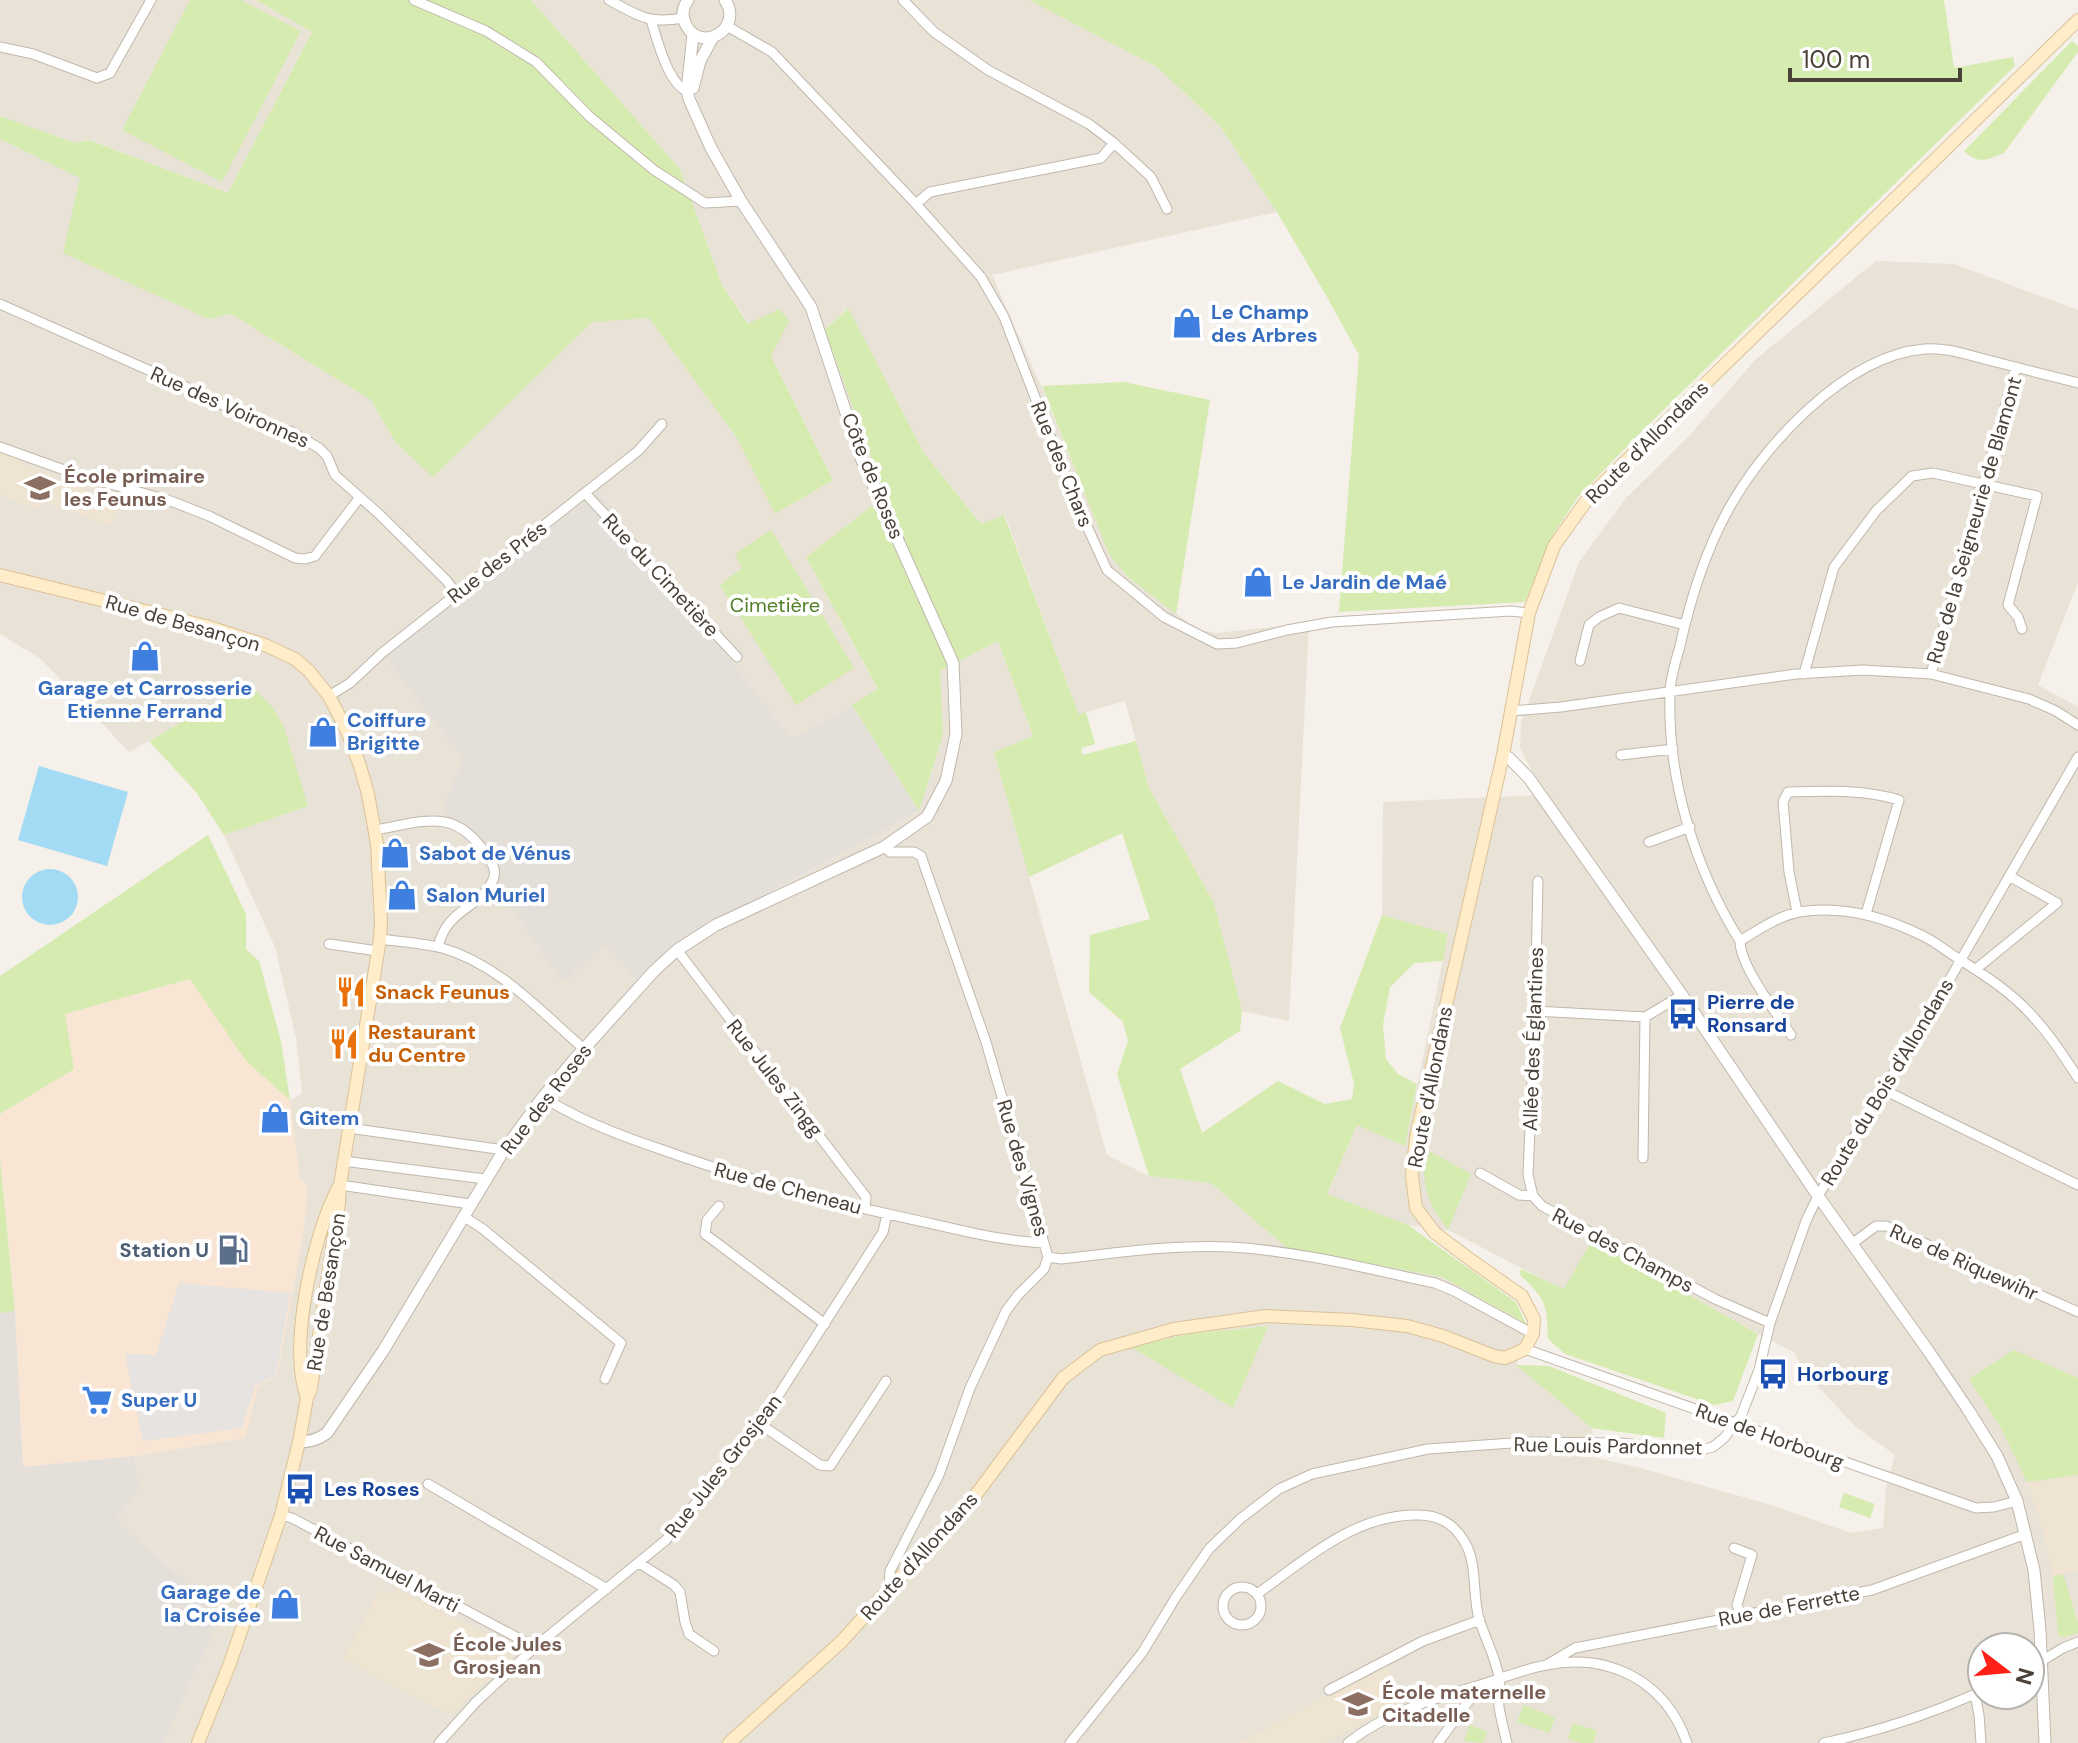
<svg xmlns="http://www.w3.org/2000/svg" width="2078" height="1743" font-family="'DM Sans',sans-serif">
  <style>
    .residential { fill: #e9e2d7; fill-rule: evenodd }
    .commercial { fill: #f8e5d3 }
    .industrial { fill: #e5dfda }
    .education { fill: #efe4d2 }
    .green { fill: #d6ebb0 }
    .parking { fill: #e6e3e1 }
    .water { fill: #a3dbf4 }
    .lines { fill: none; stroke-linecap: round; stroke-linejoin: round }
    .minor-casing { stroke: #c1b7ab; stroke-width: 11 }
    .tertiary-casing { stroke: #c1b7ab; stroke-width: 13 }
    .secondary-casing { stroke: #dac298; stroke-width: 14 }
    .minor { stroke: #fff; stroke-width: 9 }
    .tertiary { stroke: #fff; stroke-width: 11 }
    .secondary { stroke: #ffecc9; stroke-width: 12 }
    .labels { text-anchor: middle; stroke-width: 8; stroke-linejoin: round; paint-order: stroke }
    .shop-label { font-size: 20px; font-weight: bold; fill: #366cbe; stroke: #fff; text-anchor: start }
    .street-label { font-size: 20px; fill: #494037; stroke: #fff }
    .education-label { font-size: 20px; font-weight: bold; fill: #785e54; stroke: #fff; text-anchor: start }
    .park-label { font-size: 20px; fill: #517f26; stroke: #fff }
    .food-label { font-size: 20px; font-weight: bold; fill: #c56008; stroke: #fff; text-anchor: start }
    .transit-label { font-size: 20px; font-weight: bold; fill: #164399; stroke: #fff; text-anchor: start }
    .service-label { font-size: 20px; font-weight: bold; fill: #4e5e75; stroke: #fff; text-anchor: end }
  </style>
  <rect width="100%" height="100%" fill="#f5f0e9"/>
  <path class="residential" d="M0,0H256L312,32L228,193L90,140L75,143L0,116Z
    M531,0H1029L1157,67L1220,126L1277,212L992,275L1041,386L1109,553L1128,577L1197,629L1216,633L1309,623L1289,1021L1242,1011L1214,903L1149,788L1125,701L1086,712L1079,715L1005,515L982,525L924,453L847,308L825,330L886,496L806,557L878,690L792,739L599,491L463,758L563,981L606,943L636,981L670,947L919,811L943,735L940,671L998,641L1033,736L994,752L1107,1155L1149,1176L1211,1183L1287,1248L1442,1277L1526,1324L1517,1365L1592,1428L1596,1458L1641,1468L1771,1505L1851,1533L1883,1528L1886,1488L1895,1455L1855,1426L1806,1374L1794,1352L1758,1334L1592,1240L1564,1290L1448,1230L1408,1225L1327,1195L1357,1124L1405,1145L1448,935L1382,915L1383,802L1544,795L1520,748L1521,723L1579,562L1626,498L1688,437L1755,360L1876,261L1954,264L2078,310V582L2038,685L2078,707V1743H163L222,1614L116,1520L140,1487L134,1456L245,1438L300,1180L290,1100L302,1094L296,1038L275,947L224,835L308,806L249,684L129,752L41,659L0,634V139L80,178L209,319L231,314L371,400L396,443L433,476L592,321L650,318L737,438L775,514L833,480L771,356L722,285L680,169ZM1267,1326L1233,1408L1132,1347L1189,1334ZM1982,1647H2030V1695H1982Z"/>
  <path class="commercial" d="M191,979L246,1061L290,1100L300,1180L304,1182L308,1189L303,1236L277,1376L258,1387L245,1438L134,1456L23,1467L15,1311L0,1159V1114L74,1069L64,1014Z"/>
  <path class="industrial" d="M599,491L792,739L852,705L919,811L670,947L636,981L606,944L563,982L443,809L463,758L383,654Z
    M15,1311L23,1467L134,1456L140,1487L116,1520L222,1614L163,1743H0V1313Z"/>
  <path class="education" d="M0,452L26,462L25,465L56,477L54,483L60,485L62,480L81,487V489L119,504L110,526L43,500L39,510L2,495L0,499Z
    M2078,1475V1570L2053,1577L2042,1526L2027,1482Z
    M379,1589L395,1596L398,1590L480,1632L492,1634L519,1648V1651L486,1678L487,1680L451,1715L343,1659Z
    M1387,1665L1405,1701L1323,1743H1237Z"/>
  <path class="green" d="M190,0H241L301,31L222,182L122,130Z
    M256,0H531L680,169L722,285L748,324L779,309L789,321L771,356L833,480L775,514L737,438L649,318L592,322L433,477L396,443L371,400L231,314L209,319L63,253L80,178L0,139V116L75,143L89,140L228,193L312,32Z
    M1029,0H1944L1954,68L2013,57L2015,66L1638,435L1578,497L1554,533L1525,602L1339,612L1359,355L1327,297L1277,212L1220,126L1157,67Z
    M2072,41L2078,46V52L2004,153C1987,160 1979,165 1964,151Z
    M848,308L924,453L981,524L1004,515L1079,715L1086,712L1095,744L1081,748L1082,755L1136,741L1149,788L1214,903L1242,1011L1240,1031L1180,1069L1202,1133L1278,1081L1325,1104L1352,1099L1354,1084L1340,1028L1382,915L1448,934L1443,961L1415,963L1390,987L1383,1025L1386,1059L1398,1074L1417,1084L1405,1146L1357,1125L1327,1194L1408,1225L1516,1302L1526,1324L1442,1277L1287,1248L1211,1183L1149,1176L1117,1074L1128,1041L1123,1022L1089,992L1090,935L1150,919L1122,833L1029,877L994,752L1033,736L998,641L940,671L943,735L919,811L852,705L878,689L806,557L885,496L825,330Z
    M1124,382L1210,400L1176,614L1128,577L1109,554L1042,386Z
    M771,530L854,668L796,705L720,585L742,568L735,554Z
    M249,683L273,708L284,727L308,806L224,835L196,792L149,741Z
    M208,835L246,914V949L259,961L281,1041L290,1100L246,1061L190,979L65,1014L74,1069L0,1114V976Z
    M1424,1148L1471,1174L1448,1230C1425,1198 1423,1188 1424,1148Z
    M0,1159L15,1311L0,1313Z
    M1592,1240L1758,1334L1733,1401L1714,1405L1565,1354L1548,1339C1547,1303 1546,1300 1520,1275L1521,1269L1564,1289Z
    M1268,1326L1233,1408L1131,1347L1189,1334Z
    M2014,1350L2078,1378V1475L2027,1482L2001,1428L1969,1379Z
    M1516,1365L1549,1366L1666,1413L1664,1438L1592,1428Z
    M1844,1493L1875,1504L1870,1518L1839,1507Z
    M2063,1574L2078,1623V1633L2065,1637L2059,1636L2058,1633L2053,1577Z
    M1524,1705L1555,1718L1549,1733L1517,1722Z
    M1573,1723L1597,1731L1593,1743H1581L1568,1739Z
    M1470,1725L1487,1732L1483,1743L1464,1741Z"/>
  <path class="parking" d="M179,1283L290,1293L276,1375L255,1386L242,1428L143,1441L125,1354L156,1355Z"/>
  <path class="water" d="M39,766L128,792L107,866L18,840Z
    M22 897a28 28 0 1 1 56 0a28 28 0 1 1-56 0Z"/>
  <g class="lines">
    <g class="minor-casing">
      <path id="minor" d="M414,0L486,31L536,62L590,117L654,170L705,203L741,201
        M609,0C639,16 647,24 683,18
        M903,0L934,32L988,70L1089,124L1114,143L1151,177L1167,209
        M651,20C657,39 668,84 687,91
        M727,26L772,52L916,204L981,277L1004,317L1074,498L1107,570L1164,617L1217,644L1237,643L1287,630L1332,622L1511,611L1529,613
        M0,47L33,54L97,78L110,73L151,0
        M916,204L930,192L1101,158L1114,143
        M0,304L200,393L256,422L290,431L319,448L327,456L335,475L379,514L446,580L457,594
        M2078,383C2047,375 2015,367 1984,359C1965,354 1944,347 1924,349C1845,356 1761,447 1726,514C1704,555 1690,601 1680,646C1676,661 1670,678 1670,693C1667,779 1695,869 1740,941C1758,930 1778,916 1799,912C1842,905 1885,917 1923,936C1936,942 1947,952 1959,959C1986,976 2014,994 2035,1019C2052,1037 2065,1058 2078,1078
        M0,447L81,476L168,500L209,516L295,558L305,559L315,556L360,497
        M585,493L737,657
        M1580,661L1589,625L1599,617L1619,608L1685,625
        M1804,674L1834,567L1876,511L1912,476L1933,473L2037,496L2008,605L2018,617L2022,629
        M1931,674L2016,367
        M329,696L350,683L382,653L638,451L662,424
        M1512,711L1561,707L1796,674L1863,670L1931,674L2029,699L2056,711L2078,725
        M1621,755L1673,749
        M375,830C423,822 454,806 486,854C492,863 498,871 492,882C479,909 447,908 438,947
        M1649,842L1690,827
        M884,847L890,852H914L921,856L986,1042L1048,1257L1044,1269L1018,1295L1006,1311L970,1388L939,1475L890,1571L889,1589
        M1797,912L1789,872L1783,802L1788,792C1825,791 1864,789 1899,800L1866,914
        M380,939C401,942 423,943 442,948C499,964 541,1012 584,1049
        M1740,941C1740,966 1776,1012 1791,1035
        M329,944L378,951
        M677,950L866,1197L865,1208
        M1976,969L2057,903L2009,876
        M1535,1011L1645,1017L1682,995
        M1884,1090L2078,1185
        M543,1097C578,1120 621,1136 660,1149C740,1178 823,1200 906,1218C952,1228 998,1241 1044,1243
        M349,1128L504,1150
        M1643,1158L1645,1017
        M343,1161L485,1179
        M1480,1173L1519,1195L1533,1196L1542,1206L1715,1299L1770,1323
        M340,1185L470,1204
        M1533,1196L1528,1175L1535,1011L1538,881
        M719,1206L707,1220L705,1234L825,1324
        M463,1216L483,1229L621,1343L605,1379
        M1853,1243L1876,1226H1886L2078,1312
        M1048,1257L1061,1259C1117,1253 1174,1244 1231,1247C1300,1251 1368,1269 1435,1283L1454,1291L1533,1334
        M1525,1349L1976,1508L1994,1507L2017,1501
        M760,1424L820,1465L830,1466L886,1381
        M428,1484L607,1589
        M281,1515L292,1518L535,1647
        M1734,1548L1752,1555L1737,1605L1741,1615
        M639,1563L674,1585L680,1592L685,1622L689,1634L714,1651
        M1223 1606a19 19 0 1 1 38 0a19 19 0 1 1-38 0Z
        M1257,1594C1305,1560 1356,1513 1419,1515C1438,1515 1454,1524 1464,1541C1478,1563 1472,1594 1479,1619C1485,1638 1495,1656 1499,1677C1501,1686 1498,1697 1499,1707C1501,1719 1504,1731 1507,1743
        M1548,1664L1575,1648L1872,1590L2026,1534
        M2030,1668L2063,1648L2078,1642
        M1329,1690L1423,1641L1480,1620
        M1975,1694L1979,1715L1981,1743
        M439,1743L476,1702L535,1647L666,1540L760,1424L883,1232L887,1214
        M1070,1743L1142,1653L1176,1597L1209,1549L1240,1519L1279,1489L1312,1474L1428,1449L1527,1442L1621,1443L1696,1451L1713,1447L1724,1438L1741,1416L1759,1370L1770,1323L1806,1221L1818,1196L1925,1022L2078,757
        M1348,1743C1384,1714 1427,1701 1470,1688C1495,1681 1520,1670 1546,1665C1610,1652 1666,1682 1687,1743
        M1438,1743L1470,1699L1472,1688
        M1824,1743C1879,1731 1931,1714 1982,1691"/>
    </g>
    <g class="tertiary-casing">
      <path id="tertiary" d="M688,0C683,7 681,16 686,25C701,54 744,29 725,0
        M693,88L700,61L713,37
        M1503,755L1509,758L1528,777L1682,995L1818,1196L1927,1349L1967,1408L1997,1456L2017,1501L2034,1570L2040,1630L2045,1743
        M299,1442C310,1442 318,1440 327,1433L383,1351L504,1150L543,1097L573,1061L654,971L677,950L716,925L884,847L927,817L946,781L956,734L953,663L861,458L811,307L741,201L711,148L689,99L687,91L693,34"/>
    </g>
    <g class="secondary-casing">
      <path id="secondary" d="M0,575L206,626L265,645L295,659L309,671L329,696L347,731L360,766L368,794L377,844L381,921L380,939L340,1185L339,1203L311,1388L307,1398L299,1442L281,1515L229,1666L198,1743
        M307,1398C288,1346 313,1236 338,1188
        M729,1743L841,1642L889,1589L960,1516L1063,1378L1100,1350L1174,1329L1266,1316L1352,1320L1407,1326L1443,1336L1494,1356L1505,1358L1525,1349L1533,1334L1534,1319L1522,1296L1475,1263L1435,1233L1416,1208L1412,1176L1416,1137L1503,755L1529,613L1554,546L1589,497L2078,20"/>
    </g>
    <use href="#minor" class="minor"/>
    <use href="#tertiary" class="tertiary"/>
    <use href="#secondary" class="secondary"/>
  </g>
  <defs>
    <g id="shop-bare" transform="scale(2.4)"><path d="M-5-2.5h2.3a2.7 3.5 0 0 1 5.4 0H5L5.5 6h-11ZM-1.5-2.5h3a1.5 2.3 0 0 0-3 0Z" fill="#3f7fe0" stroke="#fff" stroke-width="2.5" paint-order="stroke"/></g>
    <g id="school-bare" transform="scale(2.4)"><path d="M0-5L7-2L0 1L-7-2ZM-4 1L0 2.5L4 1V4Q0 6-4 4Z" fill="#8d6e63" stroke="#fff" stroke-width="2.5" paint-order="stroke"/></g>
    <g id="restaurant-bare" transform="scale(2.4)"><path d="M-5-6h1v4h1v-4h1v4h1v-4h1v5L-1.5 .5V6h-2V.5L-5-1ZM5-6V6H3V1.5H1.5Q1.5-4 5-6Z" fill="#e8710a" stroke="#fff" stroke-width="2.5" paint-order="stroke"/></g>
    <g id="bus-bare" transform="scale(2.4)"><path d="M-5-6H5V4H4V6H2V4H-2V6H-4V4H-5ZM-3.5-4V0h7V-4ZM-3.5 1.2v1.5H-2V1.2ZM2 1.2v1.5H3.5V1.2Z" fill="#1a4fb4" stroke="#fff" stroke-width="2.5" paint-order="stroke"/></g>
    <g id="fuel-bare" transform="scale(2.4)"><path d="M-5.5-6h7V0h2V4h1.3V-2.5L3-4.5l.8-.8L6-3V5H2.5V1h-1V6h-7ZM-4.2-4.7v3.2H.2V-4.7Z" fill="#5c6f8a" stroke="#fff" stroke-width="2.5" paint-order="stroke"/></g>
    <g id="supermarket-bare" transform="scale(2.4)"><path d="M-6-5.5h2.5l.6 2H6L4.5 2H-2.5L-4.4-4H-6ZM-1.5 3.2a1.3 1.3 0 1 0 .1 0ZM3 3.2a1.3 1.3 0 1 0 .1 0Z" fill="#3f7fe0" stroke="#fff" stroke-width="2.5" paint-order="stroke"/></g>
  </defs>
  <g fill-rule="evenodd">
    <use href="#shop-bare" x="1187" y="323"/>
    <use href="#school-bare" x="40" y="488"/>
    <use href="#shop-bare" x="1258" y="582"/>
    <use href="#shop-bare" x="145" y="656"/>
    <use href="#shop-bare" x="323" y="732"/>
    <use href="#shop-bare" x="395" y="853"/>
    <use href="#shop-bare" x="402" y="895"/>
    <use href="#restaurant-bare" x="351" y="992"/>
    <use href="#bus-bare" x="1683" y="1014"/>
    <use href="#restaurant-bare" x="344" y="1044"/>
    <use href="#shop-bare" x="275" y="1118"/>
    <use href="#fuel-bare" x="233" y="1250"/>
    <use href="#bus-bare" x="1773" y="1374"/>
    <use href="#supermarket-bare" x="97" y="1400"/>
    <use href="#bus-bare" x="300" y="1489"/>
    <use href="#shop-bare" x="285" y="1604"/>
    <use href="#school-bare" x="429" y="1655"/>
    <use href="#school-bare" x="1358" y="1704"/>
  </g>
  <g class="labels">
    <g class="shop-label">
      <text x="1211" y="319">Le Champ<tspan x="1211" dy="23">des Arbres</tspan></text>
      <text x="1282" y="589">Le Jardin de Maé</text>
      <text x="145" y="695" text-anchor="middle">Garage et Carrosserie<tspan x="145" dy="23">Etienne Ferrand</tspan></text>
      <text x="347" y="727">Coiffure<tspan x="347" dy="23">Brigitte</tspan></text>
      <text x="419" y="860">Sabot de Vénus</text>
      <text x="426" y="902">Salon Muriel</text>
      <text x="299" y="1125">Gitem</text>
      <text x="121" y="1407">Super U</text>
      <text x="261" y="1599" text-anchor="end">Garage de<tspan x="261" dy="23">la Croisée</tspan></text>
    </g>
    <g class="street-label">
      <text transform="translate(230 407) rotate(24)" y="7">Rue des Voironnes</text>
      <text transform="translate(1647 442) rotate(-45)" y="7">Route d'Allondans</text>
      <text transform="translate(1062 464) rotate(68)" y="7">Rue des Chars</text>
      <text transform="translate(873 476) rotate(68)" y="7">Côte de Roses</text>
      <text transform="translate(1974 520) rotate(-74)" y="7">Rue de la Seigneurie de Blamont</text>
      <text transform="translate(497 562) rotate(-38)" y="7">Rue des Prés</text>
      <text transform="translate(661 575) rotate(47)" y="7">Rue du Cimetière</text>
      <text transform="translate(183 623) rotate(16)" y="7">Rue de Besançon</text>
      <text transform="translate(1533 1039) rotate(-88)" y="7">Allée des Églantines</text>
      <text transform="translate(775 1078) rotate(52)" y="7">Rue Jules Zingg</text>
      <text transform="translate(1887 1082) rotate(-59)" y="7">Route du Bois d'Allondans</text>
      <text transform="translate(1430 1087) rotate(-79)" y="7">Route d'Allondans</text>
      <text transform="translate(546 1099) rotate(-52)" y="7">Rue des Roses</text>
      <text transform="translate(1023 1168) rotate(74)" y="7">Rue des Vignes</text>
      <text transform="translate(788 1188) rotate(15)" y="7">Rue de Cheneau</text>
      <text transform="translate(1623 1250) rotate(28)" y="7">Rue des Champs</text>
      <text transform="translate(1964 1262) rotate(24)" y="7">Rue de Riquewihr</text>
      <text transform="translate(326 1292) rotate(-81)" y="7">Rue de Besançon</text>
      <text transform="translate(1770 1436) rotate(20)" y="7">Rue de Horbourg</text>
      <text transform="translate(1608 1446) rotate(1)" y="7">Rue Louis Pardonnet</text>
      <text transform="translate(723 1466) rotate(-52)" y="7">Rue Jules Grosjean</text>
      <text transform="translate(919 1556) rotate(-48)" y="7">Route d'Allondans</text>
      <text transform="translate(387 1569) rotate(28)" y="7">Rue Samuel Marti</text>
      <text transform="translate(1789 1606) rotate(-11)" y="7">Rue de Ferrette</text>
    </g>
    <g class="education-label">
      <text x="64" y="483">École primaire<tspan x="64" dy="23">les Feunus</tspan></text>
      <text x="453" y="1651">École Jules<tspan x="453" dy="23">Grosjean</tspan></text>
      <text x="1382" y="1699">École maternelle<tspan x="1382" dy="23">Citadelle</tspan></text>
    </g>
    <g class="park-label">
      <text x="775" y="612">Cimetière</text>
    </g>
    <g class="food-label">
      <text x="375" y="999">Snack Feunus</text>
      <text x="368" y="1039">Restaurant<tspan x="368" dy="23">du Centre</tspan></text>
    </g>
    <g class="transit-label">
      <text x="1707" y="1009">Pierre de<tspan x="1707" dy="23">Ronsard</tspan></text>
      <text x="1797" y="1381">Horbourg</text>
      <text x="324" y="1496">Les Roses</text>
    </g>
    <g class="service-label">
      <text x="209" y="1257">Station U</text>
    </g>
  </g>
  <g transform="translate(2006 1671) rotate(106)"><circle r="38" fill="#ffffff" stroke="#b6b3af" stroke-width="2"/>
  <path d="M0-6L14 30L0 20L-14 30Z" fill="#ff2116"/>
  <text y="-12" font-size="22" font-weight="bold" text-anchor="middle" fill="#494037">N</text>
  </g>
  <path d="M1790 68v12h170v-12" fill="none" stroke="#494037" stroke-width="4"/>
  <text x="1802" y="68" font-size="24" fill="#494037" stroke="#ffffff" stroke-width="6" paint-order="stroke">100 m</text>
</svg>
